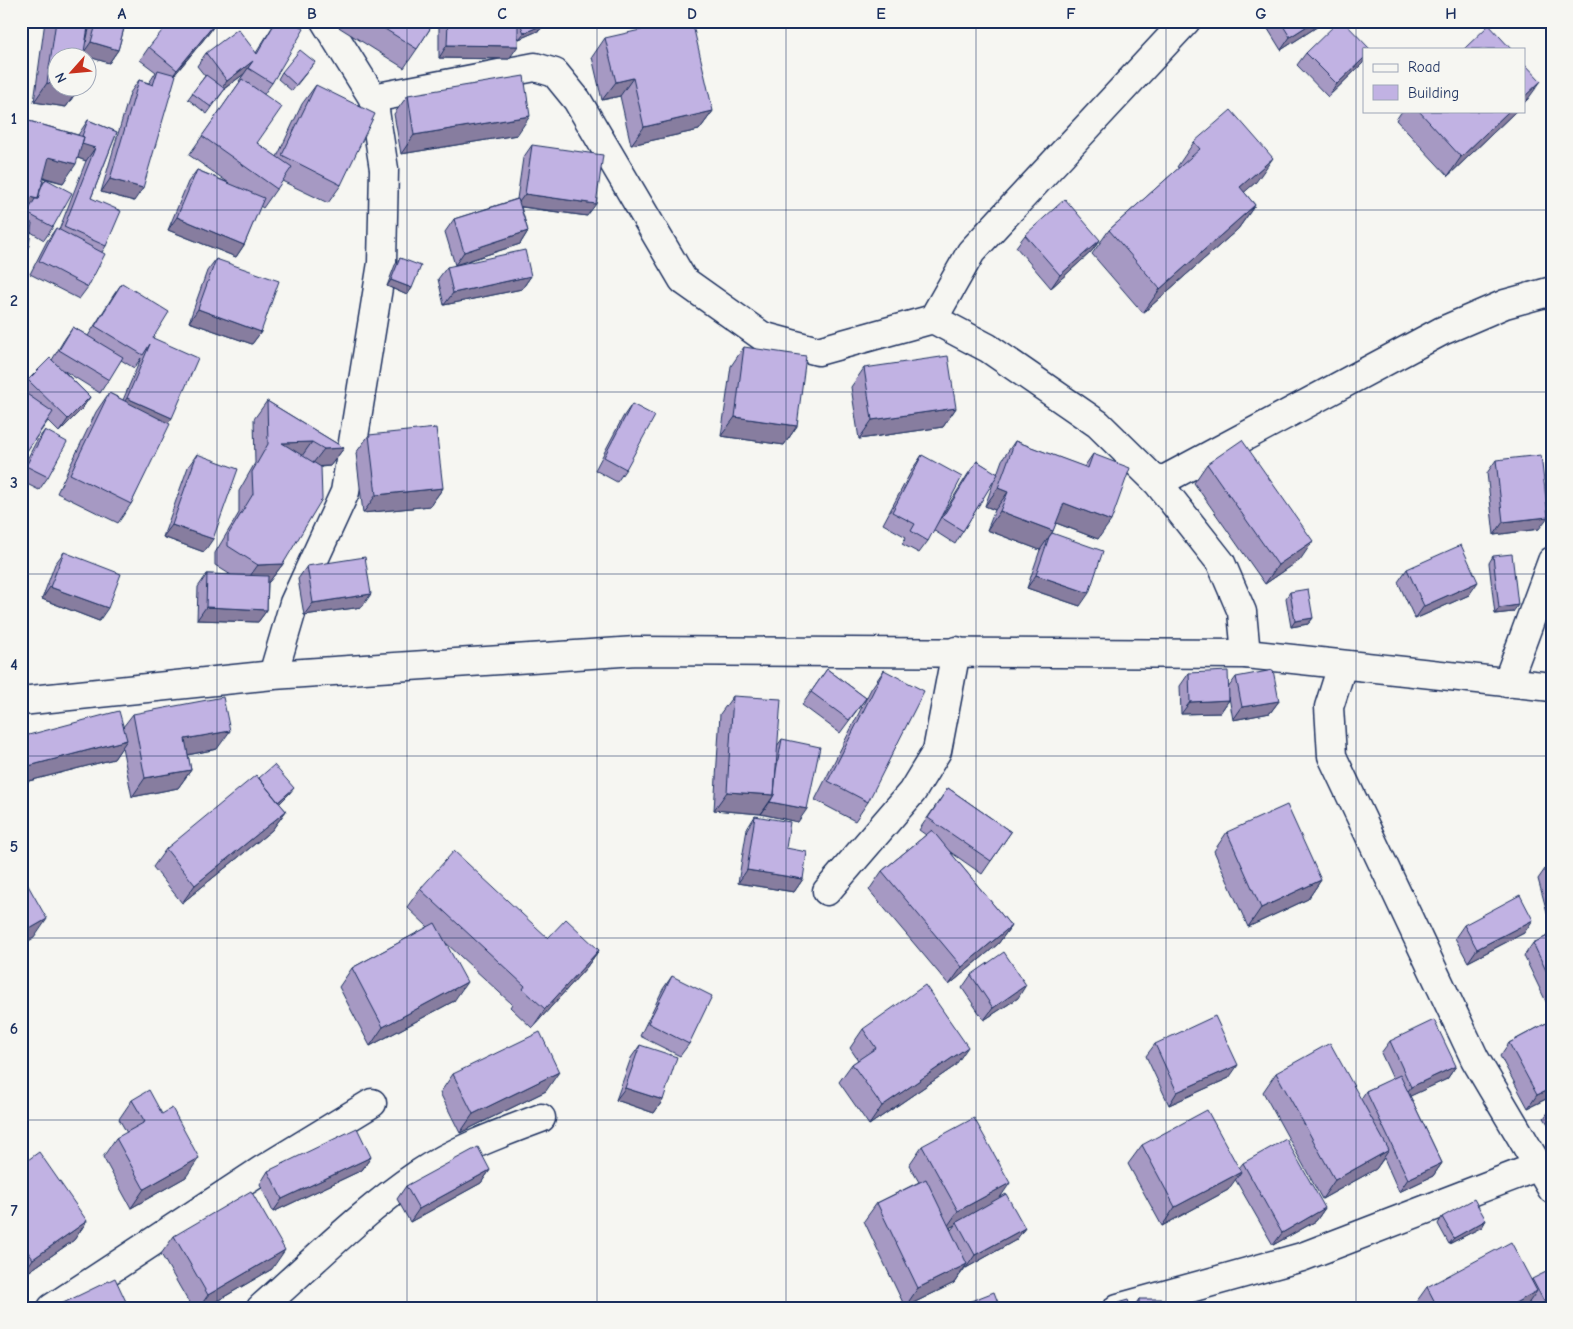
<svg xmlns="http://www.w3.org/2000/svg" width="1573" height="1329" font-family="'Comic Neue',sans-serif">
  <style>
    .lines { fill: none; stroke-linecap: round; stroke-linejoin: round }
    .minor-casing { stroke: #1b2f5e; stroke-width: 31 }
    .major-casing { stroke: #1b2f5e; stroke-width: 31 }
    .minor { stroke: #f6f6f2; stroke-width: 28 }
    .major { stroke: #f6f6f2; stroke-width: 28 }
    .wall { fill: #a699c3; stroke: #1b2f5e; fill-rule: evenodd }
    .shaded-wall { fill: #877d9f; stroke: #1b2f5e }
    .building { fill: #c1b2e3; stroke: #1b2f5e }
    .grid { fill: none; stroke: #1b2f5e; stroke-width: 1; stroke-opacity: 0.55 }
    .neatline { fill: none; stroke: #1b2f5e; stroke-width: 2 }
    .grid-label { font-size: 16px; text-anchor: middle; font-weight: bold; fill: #1b2f5e }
  </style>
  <rect width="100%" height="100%" fill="#f6f6f2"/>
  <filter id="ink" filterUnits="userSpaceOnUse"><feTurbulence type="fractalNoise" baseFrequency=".02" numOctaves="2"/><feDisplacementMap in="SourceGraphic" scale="10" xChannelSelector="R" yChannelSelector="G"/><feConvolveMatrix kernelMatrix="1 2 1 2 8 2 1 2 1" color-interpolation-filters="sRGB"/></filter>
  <g filter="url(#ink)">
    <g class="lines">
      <g class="minor-casing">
        <path id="minor" d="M373,98L535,67L555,73L577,100L683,280L762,336L818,351L933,319L988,348L1098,424L1158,483L1221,563L1242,612L1246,654
          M933,319L971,252L1186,21
          M1158,483L1442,331L1505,304L1552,291
          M1342,666L1329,707L1332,756L1475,1059L1552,1189
          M273,675L294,603L345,492L382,263L384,169L373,98L325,21
          M1507,683L1552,561
          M827,891L912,792L937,751L956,651
          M52,1308L262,1170L372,1103
          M261,1308C312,1263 361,1213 417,1175C455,1150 498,1134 541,1118
          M1118,1308L1302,1257L1539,1166"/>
      </g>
      <g class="major-casing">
        <path id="major" d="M21,701L273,675L636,651L1246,654L1552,687"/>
      </g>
      <use href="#minor" class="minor"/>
      <use href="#major" class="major"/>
    </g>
    <path class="wall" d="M45,21H89L86,42L91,21H126L118,50L109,63L84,55L79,88L66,107L34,102Z
      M217,21L209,33L175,74L134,201L101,192L130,93L139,80L149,83L156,72L140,60L149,47Z
      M245,21H256L253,25Z
      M276,21H292L272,83L264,94L257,143L277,157L302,104L316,85L341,185L328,203L282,181L263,208L260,206L244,245L236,257L168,230L188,182L197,170L229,183L189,155L240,82L239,81L244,74L224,89H225L207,114L188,99L205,76L197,66L206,53H256Z
      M340,21H435L417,49L404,68L337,26Z
      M439,21H544L545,24L540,30L519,39L518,37L509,59L439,58Z
      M1263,21H1326L1281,50Z
      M605,38L713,111L699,130L631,145L620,96L602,100L592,57Z
      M1364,49V61L1363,63L1328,97L1297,65L1306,53Z
      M315,62L292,91L278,79L282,72Z
      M408,95L517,135L401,154L394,114Z
      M1402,111H1516L1448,176L1396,120Z
      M22,119L78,135L88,120L117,132L91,198L106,246L102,252L88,287L79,299L30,274L47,241L56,228L59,230L86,161L78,158L63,183L43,178L41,185L46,179L53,227L44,240L31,232L21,257V221L23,217H21Z
      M1194,142L1256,182L1244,192L1255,205L1238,229L1143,313L1092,254L1109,230L1179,168L1177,167Z
      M532,145L587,216L521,207L528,231L520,244L455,265L445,232L454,219L517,199L523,158Z
      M1025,235L1100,240L1091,252L1051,288L1016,247Z
      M400,258L412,288L407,295L387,286L395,265Z
      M216,259L261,332L252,344L189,322L207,271Z
      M447,267L531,276L522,289L444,305L438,279Z
      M122,283L153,338L168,423L131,504L118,523L57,493L96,412L109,393L123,400L141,358L134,368L121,360L100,393L63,370L90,397L81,410L59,432L48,421L21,459V390L28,380L52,360L64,340L73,327L88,336L113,296Z
      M744,347L797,426L784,445L721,436L731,366Z
      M864,368L956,408L943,427L859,439L851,387Z
      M267,401L344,448L330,466L321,467L283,564L269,582L268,583L267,610L258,622L197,620L198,587L207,574L231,575L215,565V553L239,513V491L255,463L254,419Z
      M632,404L626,469L617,482L595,470L623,417Z
      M45,430L48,477L39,490L21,481V471L36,442Z
      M369,435L443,488L430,506L363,513L356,453Z
      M1015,441L1084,467L1093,454L1098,539L1056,523L1052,533L1080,606L1027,588L1040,550L987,530L995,510L985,506L995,478L963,531L955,544L933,530L968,474L977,461L997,474L1002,460Z
      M197,454L204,552L163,537L188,467Z
      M922,455L928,541L919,553L902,544L906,537L883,524L913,468Z
      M1496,460L1539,529L1494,535L1487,473Z
      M1207,464L1300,560L1265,584L1194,483Z
      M64,552L99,621L42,599L55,564Z
      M1493,556L1513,612L1495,614L1489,563Z
      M307,566L362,607L304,615L298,579Z
      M1407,569L1469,595L1415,619L1398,582Z
      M1290,592L1313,618L1308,624L1291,627L1286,598Z
      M827,669L866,698L840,733L802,705Z
      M884,670L868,802L855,821L815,800L871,689Z
      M1189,673L1228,688L1236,677L1279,701L1270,713L1233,720L1229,697V700L1220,713L1181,714L1180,686Z
      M733,696L777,746L782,739L798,822L761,814L714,810L720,714Z
      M133,714L217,749L188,755L191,770L178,788L132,797L122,747L114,759L21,783V737L123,727Z
      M259,778L289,794L279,803L286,811L272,830L182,903L153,867L166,849Z
      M948,788L1011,832L982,874L949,851L1011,926L998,944L949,985L869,890L882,871L926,835L919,830Z
      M755,816L786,848L803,879L794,892L738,883L747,829Z
      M1227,832L1321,880L1308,899L1248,927L1214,851Z
      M1552,865V922L1550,923L1538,879L1547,866Z
      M420,889L548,938L599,950L586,968L532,1028L510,1007L512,1004L446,943L454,1001L370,1046L339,987L352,968L428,927L407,907Z
      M1464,925L1524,933L1468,962L1455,938Z
      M1552,934V1014L1524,956L1533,943Z
      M971,975L1018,998L984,1020L962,988Z
      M672,976L689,1044L680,1056L640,1036L663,989Z
      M1552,1020V1096L1528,1108L1500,1056L1509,1043Z
      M863,1029L955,1066L869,1125L839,1082L852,1064L858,1060L850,1048Z
      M1390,1041L1456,1066L1447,1079L1410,1096L1442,1163L1433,1176L1399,1192L1384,1158L1376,1169L1322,1199L1263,1092L1276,1073L1361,1099L1366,1091L1393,1079L1381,1053Z
      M1155,1044L1229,1078L1169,1105L1146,1056Z
      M640,1045L663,1100L654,1113L616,1100L631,1058Z
      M453,1074L546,1091L460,1133L440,1093Z
      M132,1100L186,1177L131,1208L103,1157L116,1138L127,1133L119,1119Z
      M1552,1107V1130L1544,1118Z
      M1142,1145L1239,1168L1243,1163L1325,1208L1316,1221L1273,1245L1235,1179L1228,1190L1162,1226L1128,1164Z
      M1552,1145V1156L1548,1150Z
      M922,1146L999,1198L1025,1228L1016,1240L966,1268V1267L954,1283L905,1307L864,1221L877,1203L919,1182L909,1165ZM955,1225L951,1230L950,1227Z
      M371,1157L362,1170L273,1212L260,1184L268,1171Z
      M21,1165L87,1221L74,1240L21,1277Z
      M490,1170L481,1183L410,1222L397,1199L406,1186Z
      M1442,1217L1486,1220L1482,1227L1449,1244L1438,1224Z
      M174,1236L272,1269L205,1308H192L161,1254Z
      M1532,1279L1552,1308H1532L1529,1302L1525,1308H1415L1414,1305L1427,1287L1532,1280Z
      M1139,1299L1165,1308H1135V1305Z"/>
    <path class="shaded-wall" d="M217,21L209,33L168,83L177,70Z
      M1315,21H1326L1281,50L1290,37Z
      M545,24L540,30L519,39L524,33Z
      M91,42L118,50L109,63L82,55Z
      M447,45L518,46L509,59L439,58Z
      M1364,58V61L1363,63L1328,97L1337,84Z
      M253,61L244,74L218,93L227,81Z
      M633,78L620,96L602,100L616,82Z
      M1541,81L1528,99L1524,103V97Z
      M47,83L58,85V88H79L66,107L34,102Z
      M713,111L699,130L631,145L644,127Z
      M1509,111H1516L1448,176L1461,157Z
      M530,116L517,135L401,154L414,135Z
      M79,142L95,148L86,161L70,155Z
      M49,157L76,164L63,183L36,175Z
      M1273,158L1256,182L1223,211L1240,187Z
      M110,179L143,188L134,201L101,192Z
      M525,194L596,204L587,216L516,206Z
      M21,195L38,199L24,218L21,217Z
      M1255,205L1238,229L1143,313L1160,289Z
      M177,217L244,245L236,257L168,230Z
      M528,231L520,244L455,265L464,252Z
      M1100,240L1091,252L1051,288L1060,275Z
      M21,245L29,246L21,257Z
      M531,276L522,289L444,305L453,293Z
      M391,280L412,288L407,295L387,286Z
      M198,309L261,332L252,344L189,322Z
      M90,397L81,410L59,432L68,419Z
      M127,398L172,418L163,430L118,411Z
      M956,408L943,427L859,439L872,420Z
      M735,417L797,426L784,445L721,436Z
      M312,442L299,460L282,443Z
      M344,448L330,466L310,467L324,449Z
      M443,488L430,506L363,513L376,495Z
      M998,488L1008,492L995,510L985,506Z
      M1064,503L1111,521L1098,539L1051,521Z
      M1000,511L1053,531L1040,550L987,530Z
      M1548,517L1539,529L1494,535L1503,522Z
      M172,525L213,539L204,552L163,537Z
      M1313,541L1300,560L1265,584L1278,565Z
      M283,564L269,582L245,583L258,565Z
      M1036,575L1089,593L1080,606L1027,588Z
      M1478,582L1469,595L1415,619L1424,606Z
      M50,587L108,608L99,621L42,599Z
      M371,594L362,607L304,615L313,603Z
      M1518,605L1513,612L1495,614L1499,608Z
      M206,607L267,610L258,622L197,620Z
      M1313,618L1308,624L1291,627L1295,621Z
      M1229,700L1220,713L1181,714L1190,702Z
      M1279,701L1270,713L1233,720L1242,707Z
      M230,731L217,749L172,758L185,739Z
      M127,740L114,759L21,783V768Z
      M191,770L178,788L132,797L145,778Z
      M294,788L289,794L272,811L276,804Z
      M727,792L774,795L761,814L714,810Z
      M770,802L807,809L798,822L761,814Z
      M286,811L272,830L182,903L195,885Z
      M747,870L803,879L794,892L738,883Z
      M1321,880L1308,899L1248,927L1261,908Z
      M47,919L34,938L21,945V934Z
      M1533,920L1524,933L1468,962L1477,949Z
      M1011,926L998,944L949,985L962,967Z
      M599,950L586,968L532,1028L545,1009Z
      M467,982L454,1001L370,1046L383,1027Z
      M1026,985L1018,998L984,1020L993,1008Z
      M968,1047L955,1066L869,1125L882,1106Z
      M1238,1065L1229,1078L1169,1105L1177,1092Z
      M1456,1066L1447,1079L1402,1100L1411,1087Z
      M559,1072L546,1091L460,1133L473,1114Z
      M625,1088L663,1100L654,1113L616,1100Z
      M1552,1088V1096L1528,1108L1537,1095Z
      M1389,1150L1376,1169L1322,1199L1335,1180Z
      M371,1157L362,1170L273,1212L282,1199Z
      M199,1158L186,1177L131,1208L144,1189Z
      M1442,1163L1433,1176L1399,1192L1408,1179Z
      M490,1170L481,1183L410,1222L419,1209Z
      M1241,1172L1228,1190L1162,1226L1175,1207Z
      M1010,1183L997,1202L957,1222L955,1225L945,1230L958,1211Z
      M1325,1208L1316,1221L1273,1245L1282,1233Z
      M1486,1220L1482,1227L1449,1244L1454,1238Z
      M87,1221L74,1240L21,1277L33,1259Z
      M1025,1228L1016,1240L966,1268L975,1255Z
      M285,1250L272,1269L205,1308H199L208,1295Z
      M967,1264L954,1283L905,1307L918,1288Z
      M1537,1291L1525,1308H1506Z
      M1552,1304V1308H1547V1307Z"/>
    <path class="building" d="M56,21H89L83,58H58V85L47,83Z
      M97,21H126L118,50L91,42Z
      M170,21H217L177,70L149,47Z
      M276,21H292L304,29L272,83L248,68L253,61L227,81L206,53L238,29L257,54Z
      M372,21H435L417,49Z
      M448,21H518V46L447,45Z
      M519,21H544L545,24L524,33Z
      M680,21H692L713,111L644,127L633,78L616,82L605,38Z
      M1280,21H1315L1290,37Z
      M1339,21H1343L1370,49H1364V58L1337,84L1306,53Z
      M1489,25L1511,49H1464Z
      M300,50L315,62L296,85L282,72Z
      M1524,63L1541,81L1524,97Z
      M158,70L176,75L143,188L110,179L139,80L153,85Z
      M206,75L225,89L211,107L192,93Z
      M524,76L530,116L414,135L408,95Z
      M242,79L282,107L257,143L292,167L277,189L202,136Z
      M316,85L375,114L341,185L282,155Z
      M21,93L29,95L22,119L84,137L76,164L49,157L38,199L21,195Z
      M1231,110L1273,158L1240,187L1255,205L1160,289L1109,230L1200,149L1194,142Z
      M1419,111H1509L1461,157Z
      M88,120L117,132L91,198L121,211L106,246L64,227L95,148L82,144L84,137L82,136Z
      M532,145L603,155L596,204L525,194Z
      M197,170L264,198L244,245L177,217Z
      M46,179L72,193L53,227L27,213L35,199H38L40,189Z
      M518,199L528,231L464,252L454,219Z
      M1065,199L1100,240L1060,275L1025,235Z
      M21,222L32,223L29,246L21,245Z
      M56,228L105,254L88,287L39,261Z
      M525,250L531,276L453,293L447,267Z
      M400,258L421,266L412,288L391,280Z
      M216,259L279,281L261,332L198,309Z
      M122,283L169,312L153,338L198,358L172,418L127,398L150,344L143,355L95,326Z
      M73,327L123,357L109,380L59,350Z
      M744,347L806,356L797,426L735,417Z
      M948,356L956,408L872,420L864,368Z
      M50,358L90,397L68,419L28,380Z
      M21,390L53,412L23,457L21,456Z
      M109,393L170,424L131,504L70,474Z
      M267,401L344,448L324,449L312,442L282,443L321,467L322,499L283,564L258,565L228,546V535L253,494L252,472L268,444Z
      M632,404L655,416L626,469L604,457Z
      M436,428L443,488L376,495L369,435Z
      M45,430L67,442L48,477L26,466Z
      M1242,440L1313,541L1278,565L1207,464Z
      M1015,441L1088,468L1093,454L1130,468L1111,521L1064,503L1053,531L1000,511L1008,492L998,488Z
      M197,454L238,469L213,539L172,525Z
      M922,455L962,477L928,541L911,531L915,524L892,512Z
      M1541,455L1548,517L1503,522L1496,460Z
      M977,461L998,474L963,531L942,518Z
      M1052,533L1103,551L1089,593L1036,575L1049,537Z
      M1461,545L1478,582L1424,606L1407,569Z
      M64,552L121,574L108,608L50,587Z
      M1512,554L1518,605L1499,608L1493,556Z
      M365,557L371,594L313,603L307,566Z
      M207,574L268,576L267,610L206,607Z
      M1308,589L1313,618L1295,621L1290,592Z
      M827,669L866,698L849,720L811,692Z
      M884,670L924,691L868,802L828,781Z
      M1273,670L1279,701L1242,707L1236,677Z
      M1228,671L1229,700L1190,702L1189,673Z
      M733,696L781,699L774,795L727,792Z
      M223,697L230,731L185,739L191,770L145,778L133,714Z
      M119,711L127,740L21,768V737Z
      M782,739L820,747L807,809L770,802L774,795L776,771Z
      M274,765L294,788L278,802L259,778Z
      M256,775L286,811L195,885L166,849Z
      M948,788L1011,832L991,861L928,818Z
      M1287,805L1321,880L1261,908L1227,832Z
      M755,816L790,822L786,848L807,852L803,879L747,870Z
      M932,830L1011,926L962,967L882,871Z
      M454,851L548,938L566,919L599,950L545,1009L523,989L525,986L420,889Z
      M1552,865V883L1547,866Z
      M21,873L47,919L21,934Z
      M1520,895L1533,920L1477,949L1464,925Z
      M435,923L467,982L383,1027L352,968Z
      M1552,934V983L1533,943Z
      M1004,952L1026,985L993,1008L971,975Z
      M672,976L712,996L689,1044L648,1023Z
      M925,985L968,1047L882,1106L852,1064L876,1048L863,1029Z
      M1215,1016L1238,1065L1177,1092L1155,1044Z
      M1434,1020L1456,1066L1411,1087L1390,1041Z
      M1552,1020V1088L1537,1095L1509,1043Z
      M540,1032L559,1072L473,1114L453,1074Z
      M1330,1043L1389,1150L1335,1180L1276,1073Z
      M640,1045L677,1057L663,1100L625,1088Z
      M1400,1075L1442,1163L1408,1179L1366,1091Z
      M149,1090L162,1114L172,1108L199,1158L144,1189L116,1138L145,1122L132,1100Z
      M1207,1110L1241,1172L1175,1207L1142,1145Z
      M974,1118L1010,1183L958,1211L922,1146Z
      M357,1128L371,1157L282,1199L268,1171Z
      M1286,1139L1325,1208L1282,1233L1243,1163Z
      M478,1147L490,1170L419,1209L406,1186Z
      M39,1152L87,1221L33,1259L21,1242V1165Z
      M926,1179L967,1264L918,1288L877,1203Z
      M251,1191L285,1250L208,1295L174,1236Z
      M1006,1194L1025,1228L975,1255L957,1222Z
      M1474,1199L1486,1220L1454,1238L1442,1217Z
      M1511,1242L1537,1291L1506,1308H1438L1427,1287Z
      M1552,1269V1304L1547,1307L1532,1279Z
      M115,1278L129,1308H61L59,1305Z
      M994,1292L1000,1308H953Z
      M1139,1299H1165V1308H1139Z
      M1128,1300L1131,1308H1107V1306Z"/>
  </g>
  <path class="grid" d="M217,21V1308M407,21V1308M597,21V1308M786,21V1308M976,21V1308M1166,21V1308M1356,21V1308M21,210H1552M21,392H1552M21,574H1552M21,756H1552M21,938H1552M21,1120H1552"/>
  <rect width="1573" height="1329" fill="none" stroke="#f6f6f2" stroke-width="55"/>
  <rect x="1363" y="48" width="162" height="65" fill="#f6f6f2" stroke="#9ea6b7"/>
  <rect x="1373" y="64" width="25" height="8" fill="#f6f6f2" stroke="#9ea6b7"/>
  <text x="1408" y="72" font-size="15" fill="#1b2f5e">Road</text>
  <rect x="1373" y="85" width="25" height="15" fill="#c1b2e3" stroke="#9ea6b7"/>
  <text x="1408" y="98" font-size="15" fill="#1b2f5e">Building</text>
  <g transform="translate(72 72) rotate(243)"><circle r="24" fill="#f6f6f2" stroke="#9ea6b7"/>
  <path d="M0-4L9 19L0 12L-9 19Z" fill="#c8321e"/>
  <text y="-8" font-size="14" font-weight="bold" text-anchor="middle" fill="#1b2f5e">N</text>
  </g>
  <rect x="28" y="28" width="1518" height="1274" class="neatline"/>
  <g class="grid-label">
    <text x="122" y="19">A</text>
    <text x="312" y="19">B</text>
    <text x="502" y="19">C</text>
    <text x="692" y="19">D</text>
    <text x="881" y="19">E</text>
    <text x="1071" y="19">F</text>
    <text x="1261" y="19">G</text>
    <text x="1451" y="19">H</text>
    <text x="14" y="124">1</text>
    <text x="14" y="306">2</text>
    <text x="14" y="488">3</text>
    <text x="14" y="670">4</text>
    <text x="14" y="852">5</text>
    <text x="14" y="1034">6</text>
    <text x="14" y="1216">7</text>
  </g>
</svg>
